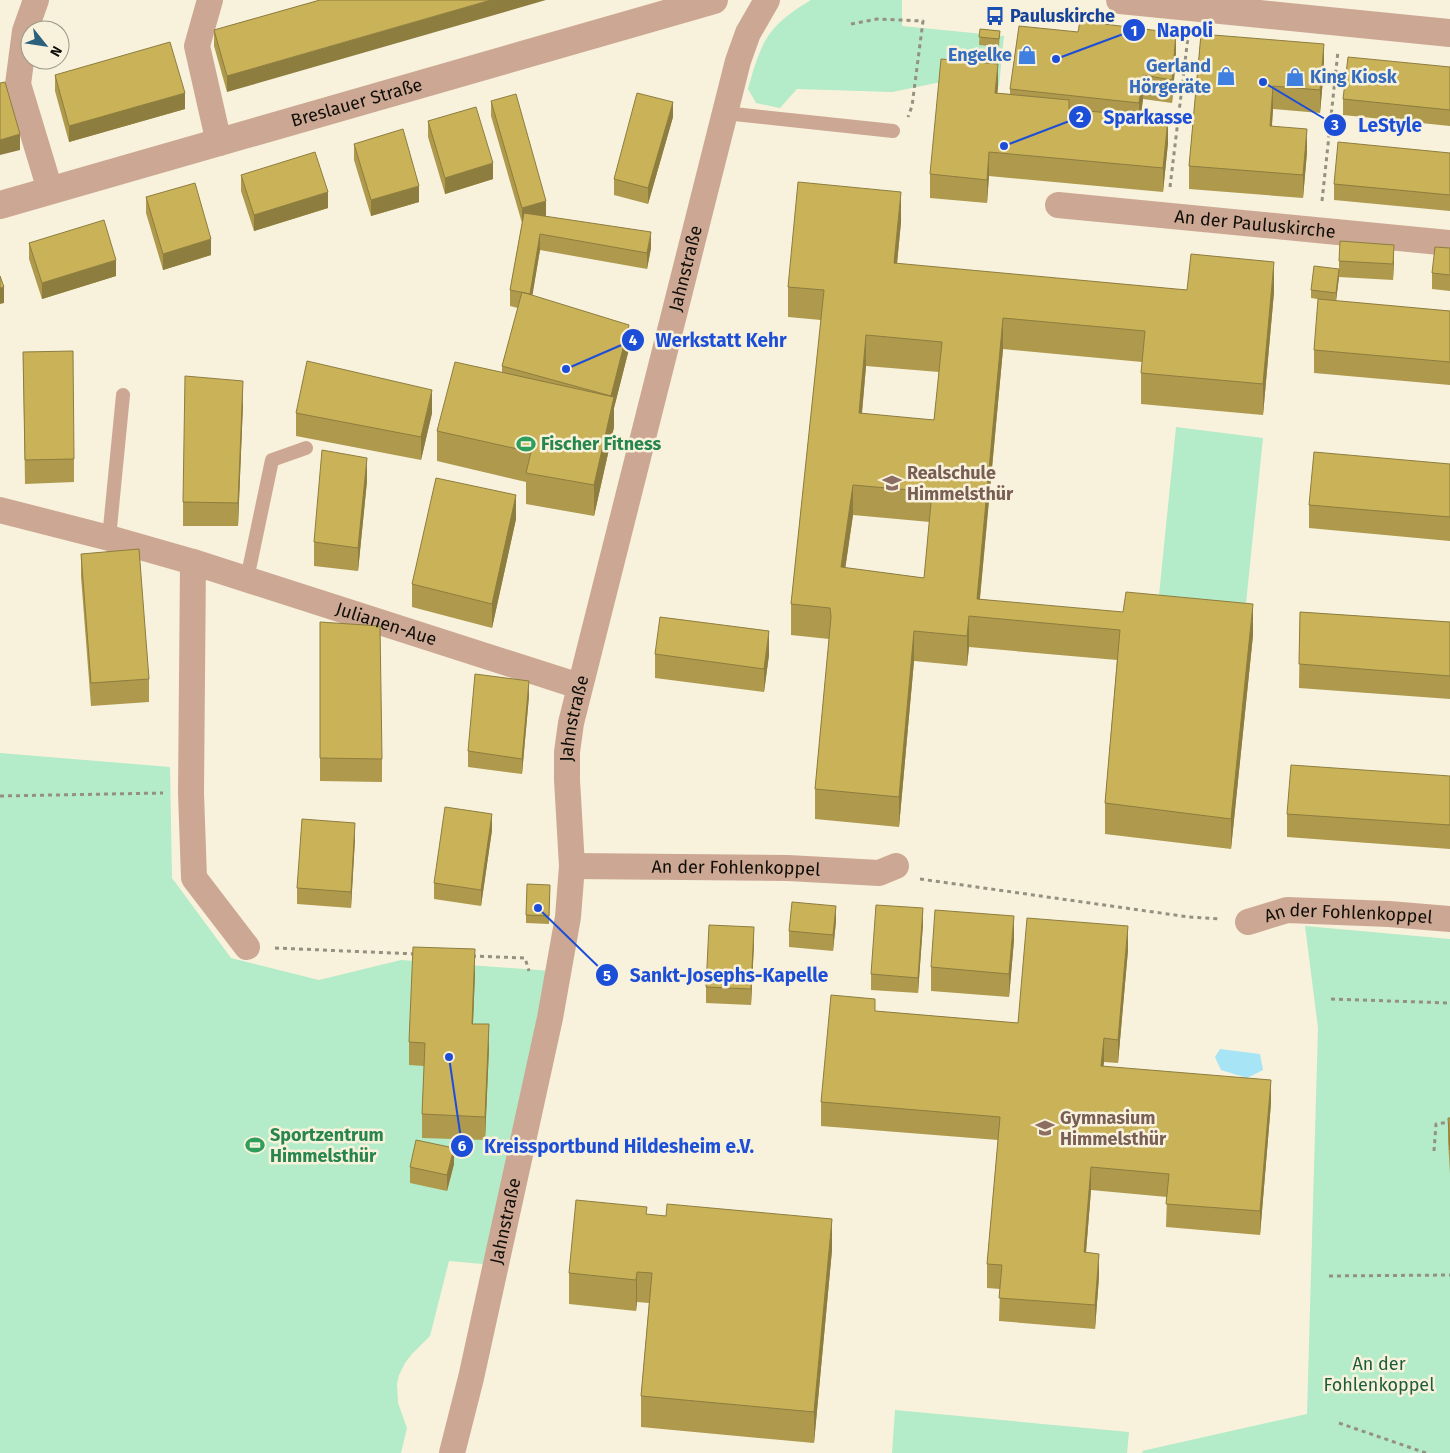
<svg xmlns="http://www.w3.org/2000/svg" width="1450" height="1453" font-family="'Fira Sans',sans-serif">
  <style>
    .green { fill: #b4ebc8 }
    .water { fill: #a6e4f6 }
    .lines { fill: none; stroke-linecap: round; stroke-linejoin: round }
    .path { stroke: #959181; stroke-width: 3; stroke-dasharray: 4 4; stroke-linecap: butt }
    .service { stroke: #cca894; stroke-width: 14 }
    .minor { stroke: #cca894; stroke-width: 26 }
    .tertiary { stroke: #cca894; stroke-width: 28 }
    .wall { fill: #ae994d; fill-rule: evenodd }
    .shaded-wall { fill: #8d7d3e }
    .building { fill: #cab259; stroke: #8d7d3e; fill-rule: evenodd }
    .labels { text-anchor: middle; stroke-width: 5; stroke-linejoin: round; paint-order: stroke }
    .transit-label { font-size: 18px; font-weight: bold; fill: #164399; stroke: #f8f2dc; text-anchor: start }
    .shop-label { font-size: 18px; font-weight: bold; fill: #366cbe; stroke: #f8f2dc; text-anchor: end }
    .street-label { font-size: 18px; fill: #100e07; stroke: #f8f2dc }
    .leisure-label { font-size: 18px; font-weight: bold; fill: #27864d; stroke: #f8f2dc; text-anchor: start }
    .education-label { font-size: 18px; font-weight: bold; fill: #785e54; stroke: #f8f2dc; text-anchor: start }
    .park-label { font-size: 18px; fill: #1d5d3c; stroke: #f8f2dc }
    .leader { fill: none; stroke: #1d4ed8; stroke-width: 2 }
    .callout-dot { fill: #1d4ed8; stroke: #f8f2dc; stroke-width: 2 }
    .mark-label { font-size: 15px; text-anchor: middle; font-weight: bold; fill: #fff }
    .callout-label { font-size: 19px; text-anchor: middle; font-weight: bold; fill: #1d4ed8; stroke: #f8f2dc; stroke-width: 5; stroke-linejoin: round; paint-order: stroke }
  </style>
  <rect width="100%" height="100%" fill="#f8f2dc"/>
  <path class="green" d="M811,0H902V26L1004,36L999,86L941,82L892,92L797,89L780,108L756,103L748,89C761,42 767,26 811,0Z
    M1176,427L1263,438L1245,613L1158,605Z
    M0,753L170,767L172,878L231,958L319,980L401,960L551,971L483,1264L449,1261L430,1336L412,1354L405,1363L399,1375L397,1384L398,1403L407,1428L401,1453H0Z
    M1305,926L1450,939V1453H1143L1142,1451L1307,1414L1318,1028Z
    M895,1410L1129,1432L1127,1453H892Z"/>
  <path class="water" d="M1220,1049L1260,1054L1263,1070L1247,1078L1221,1070L1215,1057Z"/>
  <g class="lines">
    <path class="path" d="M851,24L877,19L923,21L912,106L908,117
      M1170,187L1188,37
      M1322,201L1338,51
      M0,796L163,793
      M920,879L1189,917L1221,919
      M275,948L416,954
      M472,956L525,958L529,971
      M1331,999L1450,1003
      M1434,1151L1436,1124L1450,1122
      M1329,1276L1450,1275
      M1339,1423L1426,1453"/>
    <path class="service" d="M725,113L893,131
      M109,538L123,395
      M247,579L272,460L306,448"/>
    <g class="minor">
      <path d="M36,0L25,31L18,84L50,190"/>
      <path d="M210,0L197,46L219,143"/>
      <path id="s1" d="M1058,205L1450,243"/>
      <path d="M0,510L109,538L193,562"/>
      <path id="s2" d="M572,866L788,868L879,873L896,866"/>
      <path id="s3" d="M1248,922L1287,910L1389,914L1450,919"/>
      <path id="s4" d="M247,947L194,878L191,793L193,562L579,686"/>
      <path id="s5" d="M452,1453L471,1378L550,1018L568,917L572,866L567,780V752L571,723L738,61L748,33L767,0"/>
    </g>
    <g class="tertiary">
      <path d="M1120,0L1450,33"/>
      <path id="s6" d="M0,205L714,0"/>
    </g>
  </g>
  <path class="wall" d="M320,0L227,92L214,46V30Z
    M980,29L1000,31L999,47L979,45Z
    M1201,34L1324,68L1320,113L1273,109L1272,126L1307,152L1303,198L1189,189V166Z
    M1176,56L1172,103L1143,99L1141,116L1168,143L1163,192L989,176L987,203L930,198V174L998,87L997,93L1010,94V89Z
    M1450,67V126L1343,115V99Z
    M55,75L185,109L69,142L55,91Z
    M491,101L546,216L651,248L647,269L540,250L532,295L629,349L614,408V427L594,516L526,504V482L437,461V431L502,372V366L518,308L510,306V290L522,223L491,116Z
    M673,117L648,204L614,195V179Z
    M428,121L493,179L445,194L428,137Z
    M354,144L419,202L371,216L354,160Z
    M1450,153V211L1334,200V184Z
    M241,175L328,208L254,231L241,191Z
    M146,197L211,255L163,270L146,213Z
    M901,222L897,264L1187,290L1274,292L1263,415L1141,404V373L1142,362L1003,349L980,599L1253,635L1231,849L1105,834V803L1117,660L969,647L967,666L914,661L899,827L815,819V789L829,639L791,635V604L821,320L788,317V287ZM866,366L939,372L934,420L862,414ZM853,515L930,522L924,578L845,568Z
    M29,243L116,276L42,299L29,259Z
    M1450,248V291L1432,289V273Z
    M1394,260L1393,280L1339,277L1336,301L1450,311V385L1314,373V350L1324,300L1311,298V290L1339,269V261Z
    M23,352L74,459V482L25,484Z
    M243,404L238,526H183V502Z
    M296,413H432L421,460L296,436Z
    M1450,464V541L1309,528V505Z
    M367,481L358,571L314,566V542Z
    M516,519L492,628L412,607V584Z
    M81,554L149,679V702L91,706L81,577Z
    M1300,612L1450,622V699L1299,688Z
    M320,622L382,759V782L320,781Z
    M655,654L769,655L764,692L655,678Z
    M529,696L522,774L468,767V751Z
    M1450,776V849L1287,837V814Z
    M492,830L481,906L434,899V883Z
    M355,839L351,908L297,904V888Z
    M550,885L549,924L526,923V915Z
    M836,921L833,951L789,947V931Z
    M923,924L918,993L871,990V974Z
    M1014,940L1009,997L931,991V967Z
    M754,943L751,1005L706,1003V987Z
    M1128,950L1118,1063L1104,1062L1103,1066L1271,1103L1260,1235L1166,1227L1167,1197L1091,1190L1086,1253L1099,1277L1095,1329L999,1321L1000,1289L987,1288V1264L998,1140L821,1126V1102L875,1011L1018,1023Z
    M475,973L473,1024L489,1048L485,1140L422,1138V1114L424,1066L409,1065V1042Z
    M1448,1118H1450V1174L1448,1141Z
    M454,1164L447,1191L410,1183V1167Z
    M647,1215L832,1250L814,1443L641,1427V1396L649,1303L637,1302L636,1311L569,1304V1273Z"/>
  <path class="shaded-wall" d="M491,0H546L227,92V76Z
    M1176,33V56L1172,103V80Z
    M1324,44V68L1320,113V90Z
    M998,64V87L995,117V93Z
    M1143,75V99L1139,127V103Z
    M1273,86V109L1270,149V126Z
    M185,93V109L69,142V126Z
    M673,102V117L648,204V188Z
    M1168,119V143L1163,192V168Z
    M1307,129V152L1303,198V175Z
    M20,134V150L0,155V140Z
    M989,152V176L987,203V180Z
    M493,163V179L445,194V178Z
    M419,186V202L371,216V200Z
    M328,192V208L254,231V215Z
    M901,192V222L894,294V263Z
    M546,201V217L522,224V208Z
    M651,232V248L647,269V253Z
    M540,234V250L530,310V294Z
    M211,239V255L163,270V254Z
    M1394,245V260L1393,280V264Z
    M116,260V276L42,299V283Z
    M1274,262V292L1263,415V384Z
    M1339,269V277L1336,301V293Z
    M4,287V303L0,304V288Z
    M1003,318V349L978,617L977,599Z
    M629,325V349L614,408V427L594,516V485L610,396Z
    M866,335V366L859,444V413Z
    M243,381V404L238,526V503Z
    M432,390V413L421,460V437Z
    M367,458V481L358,571V548Z
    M853,485V515L841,598V567Z
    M516,495V519L492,628V604Z
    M1253,604V635L1231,849V819Z
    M969,616V647L967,666V636Z
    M769,631V655L764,692V669Z
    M914,631V661L899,827V797Z
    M529,681V696L522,774V759Z
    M492,814V830L481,906V890Z
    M355,823V839L351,908V892Z
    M836,906V921L833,951V935Z
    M923,908V924L918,993V978Z
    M1014,916V940L1009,997V974Z
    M1128,926V950L1118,1063V1040Z
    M754,927V943L751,1005V989Z
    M475,949V973L472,1047V1024Z
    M489,1024V1048L485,1140V1117Z
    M1104,1038V1062L1101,1089V1066Z
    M1271,1080V1103L1260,1235V1211Z
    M454,1148V1164L447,1191V1175Z
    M1091,1167V1190L1084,1276V1252Z
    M832,1219V1250L814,1443V1412Z
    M1099,1254V1277L1095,1329V1305Z
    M637,1272V1302L636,1311V1280Z"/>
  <path class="building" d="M320,0H491L227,76L214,30Z
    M1080,21L1176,33L1172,80L1143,75L1139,103L1010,89L1019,26L1078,32Z
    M980,29L1000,31L999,39L979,37Z
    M1201,34L1324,44L1320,90L1273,86L1270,126L1307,129L1303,175L1189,166Z
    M170,42L185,93L69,126L55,75Z
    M1348,57L1450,67V110L1343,99Z
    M941,59L998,64L995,93L1069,100V109L1168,119L1163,168L989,152L987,180L930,174Z
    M5,82L20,134L0,140V83Z
    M637,93L673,102L648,188L614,179Z
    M516,94L546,201L522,208L491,101Z
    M476,107L493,163L445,178L428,121Z
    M403,129L419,186L371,200L354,144Z
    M1338,142L1450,153V195L1334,184Z
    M315,152L328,192L254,215L241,175Z
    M798,182L901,192L894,263L1187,290L1191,254L1274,262L1263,384L1141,373L1145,331L1003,318L977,599L1123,612L1126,592L1253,604L1231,819L1105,803L1120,630L969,616L967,636L914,631L899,797L815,789L831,617L830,608L791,604L824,290L788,287ZM866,335L942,342L934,420L859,413ZM853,485L932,492L924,578L841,567Z
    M195,183L211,239L163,254L146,197Z
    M524,213L651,232L647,253L540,234L530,294L510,290Z
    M104,220L116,260L42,283L29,243Z
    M1340,241L1394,245L1393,264L1339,261Z
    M1435,247L1450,248V275L1432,273Z
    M1314,266L1339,269L1336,293L1311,290Z
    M0,276L4,287L0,288Z
    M522,292L629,325L611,396L502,366Z
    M1318,299L1450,311V362L1314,350Z
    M73,351L74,459L25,460L23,352Z
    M307,361L432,390L421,437L296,413Z
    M455,362L614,397L594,485L526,473L531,452L437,431Z
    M185,376L243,381L238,503L183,502Z
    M322,450L367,458L358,548L314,542Z
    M1314,452L1450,464V517L1309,505Z
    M436,478L516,495L492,604L412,584Z
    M139,549L149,679L91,683L81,554Z
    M1300,612L1450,622V676L1299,664Z
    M660,617L769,631L764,669L655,654Z
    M320,622L380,626L382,759L320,758Z
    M475,674L529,681L522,759L468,751Z
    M1291,765L1450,776V825L1287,814Z
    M445,807L492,814L481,890L434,883Z
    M302,819L355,823L351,892L297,888Z
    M527,884L550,885L549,916L526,915Z
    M792,902L836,906L833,935L789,931Z
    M876,905L923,908L918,978L871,974Z
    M935,910L1014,916L1009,974L931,967Z
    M1027,918L1128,926L1118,1040L1104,1038L1101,1066L1271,1080L1260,1211L1166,1204L1169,1174L1091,1167L1084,1252L1099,1254L1095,1305L999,1298L1002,1265L987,1264L1000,1117L821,1102L831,995L875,999V1011L1018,1023Z
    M709,925L754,927L751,989L706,987Z
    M413,947L475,949L472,1024H489L485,1117L422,1114L425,1043L409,1042Z
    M1448,1118H1450V1150Z
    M416,1140L454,1148L447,1175L410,1167Z
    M576,1200L647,1207L646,1214L666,1216L667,1204L832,1219L814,1412L641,1396L652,1273L637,1272L636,1280L569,1273Z"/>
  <defs>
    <g id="bus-bare" transform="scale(1.5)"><path d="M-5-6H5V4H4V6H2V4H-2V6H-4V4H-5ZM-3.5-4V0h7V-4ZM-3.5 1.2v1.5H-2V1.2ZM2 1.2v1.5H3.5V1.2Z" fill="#1a4fb4" stroke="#f8f2dc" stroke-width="2.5" paint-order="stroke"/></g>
    <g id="shop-bare" transform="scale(1.5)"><path d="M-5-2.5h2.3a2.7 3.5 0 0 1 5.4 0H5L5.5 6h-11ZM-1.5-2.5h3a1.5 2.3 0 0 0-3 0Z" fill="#3f7fe0" stroke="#f8f2dc" stroke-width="2.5" paint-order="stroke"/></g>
    <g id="stadium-bare" transform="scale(1.5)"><path d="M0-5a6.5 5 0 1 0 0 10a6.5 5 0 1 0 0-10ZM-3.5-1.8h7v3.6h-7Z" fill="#2e9e5b" stroke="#f8f2dc" stroke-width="2.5" paint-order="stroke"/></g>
    <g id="school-bare" transform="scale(1.5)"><path d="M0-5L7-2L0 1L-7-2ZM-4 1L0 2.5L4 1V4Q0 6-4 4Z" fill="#8d6e63" stroke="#f8f2dc" stroke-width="2.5" paint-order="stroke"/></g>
  </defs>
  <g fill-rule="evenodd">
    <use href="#bus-bare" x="995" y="16"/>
    <use href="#shop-bare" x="1027" y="55"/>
    <use href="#shop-bare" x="1226" y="76"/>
    <use href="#shop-bare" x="1295" y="77"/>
    <use href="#stadium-bare" x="526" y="444"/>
    <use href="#school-bare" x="892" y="483"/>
    <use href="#school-bare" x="1045" y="1128"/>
    <use href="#stadium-bare" x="255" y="1145"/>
  </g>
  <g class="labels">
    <g class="transit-label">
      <text x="1010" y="22">Pauluskirche</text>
    </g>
    <g class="shop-label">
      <text x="1012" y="61">Engelke</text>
      <text x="1211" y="72">Gerland<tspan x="1211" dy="21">Hörgeräte</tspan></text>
      <text x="1310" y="83" text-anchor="start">King Kiosk</text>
    </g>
    <g class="street-label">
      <text dy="6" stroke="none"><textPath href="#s6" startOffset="371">Breslauer Straße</textPath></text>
      <text dy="6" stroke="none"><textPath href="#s1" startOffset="198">An der Pauluskirche</textPath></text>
      <text dy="6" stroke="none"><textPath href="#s5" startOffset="1212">Jahnstraße</textPath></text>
      <text dy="6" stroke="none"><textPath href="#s4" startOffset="606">Julianen-Aue</textPath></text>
      <text dy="6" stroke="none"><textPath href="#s5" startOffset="748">Jahnstraße</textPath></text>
      <text dy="6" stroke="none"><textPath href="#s2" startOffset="164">An der Fohlenkoppel</textPath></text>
      <text dy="6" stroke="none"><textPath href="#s3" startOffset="102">An der Fohlenkoppel</textPath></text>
      <text dy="6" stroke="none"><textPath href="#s5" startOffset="238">Jahnstraße</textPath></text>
    </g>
    <g class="leisure-label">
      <text x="541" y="450">Fischer Fitness</text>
      <text x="270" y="1141">Sportzentrum<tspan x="270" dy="21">Himmelsthür</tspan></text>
    </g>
    <g class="education-label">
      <text x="907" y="479">Realschule<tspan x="907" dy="21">Himmelsthür</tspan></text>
      <text x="1060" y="1124">Gymnasium<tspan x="1060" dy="21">Himmelsthür</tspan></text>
    </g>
    <g class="park-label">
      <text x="1379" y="1370">An der<tspan x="1379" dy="21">Fohlenkoppel</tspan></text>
    </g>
  </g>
  <path class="leader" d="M1056 59L1134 30M1004 146L1080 117M1263 82L1335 125M566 369L633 340M538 908L607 975M449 1057L462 1146"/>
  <g class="callout-dot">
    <circle cx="1056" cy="59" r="5"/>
    <circle cx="1004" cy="146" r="5"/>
    <circle cx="1263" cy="82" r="5"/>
    <circle cx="566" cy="369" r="5"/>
    <circle cx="538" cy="908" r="5"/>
    <circle cx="449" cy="1057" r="5"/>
    <circle cx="1134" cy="30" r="12"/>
    <circle cx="1080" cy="117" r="12"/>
    <circle cx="1335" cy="125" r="12"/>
    <circle cx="633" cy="340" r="12"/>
    <circle cx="607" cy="975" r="12"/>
    <circle cx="462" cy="1146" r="12"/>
  </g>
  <g class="mark-label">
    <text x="1134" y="36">1</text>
    <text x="1080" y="122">2</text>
    <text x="1335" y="130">3</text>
    <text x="633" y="345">4</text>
    <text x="607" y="981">5</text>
    <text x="462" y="1151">6</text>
  </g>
  <g class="callout-label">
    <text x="1185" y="37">Napoli</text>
    <text x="1148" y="124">Sparkasse</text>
    <text x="1390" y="132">LeStyle</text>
    <text x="721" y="347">Werkstatt Kehr</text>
    <text x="729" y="982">Sankt-Josephs-Kapelle</text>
    <text x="619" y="1153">Kreissportbund Hildesheim e.V.</text>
  </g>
  <g transform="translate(45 45) rotate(120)"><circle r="24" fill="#f8f2dc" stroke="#9b9787"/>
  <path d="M0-4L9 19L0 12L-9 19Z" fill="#2c617d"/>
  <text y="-8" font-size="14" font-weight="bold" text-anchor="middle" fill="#100e07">N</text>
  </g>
</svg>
